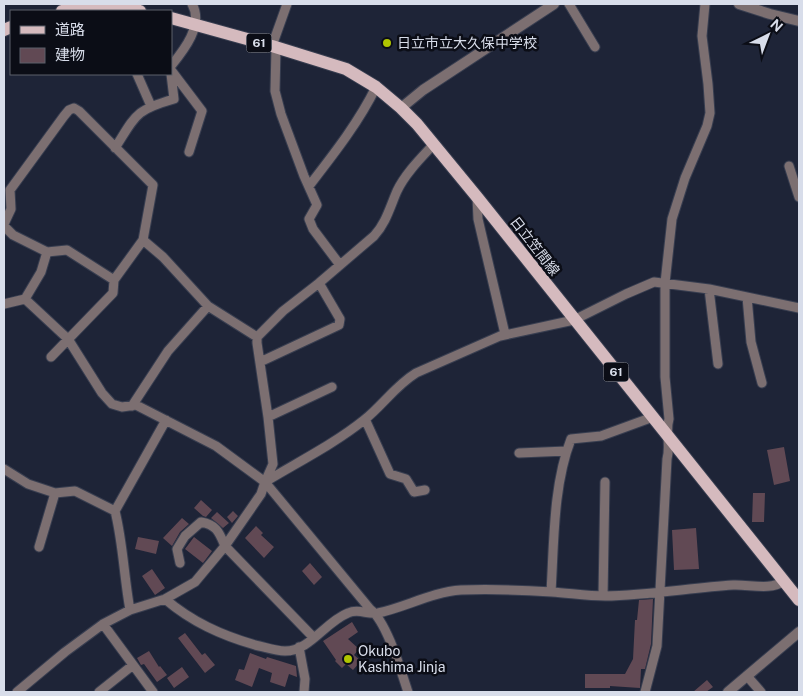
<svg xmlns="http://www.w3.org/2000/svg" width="803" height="696" font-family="'Public Sans','Noto Sans JP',sans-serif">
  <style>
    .building { fill: #614954 }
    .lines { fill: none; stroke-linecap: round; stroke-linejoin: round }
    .minor-casing { stroke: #383e50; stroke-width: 11 }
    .tertiary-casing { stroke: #383e50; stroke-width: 12 }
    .primary-casing { stroke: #383e50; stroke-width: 14 }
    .minor { stroke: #7c6f71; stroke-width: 9 }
    .tertiary { stroke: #7c6f71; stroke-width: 10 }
    .primary { stroke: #d5babe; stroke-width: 12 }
    .poi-dot { fill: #b0c500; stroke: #0b0d16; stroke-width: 2 }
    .labels { text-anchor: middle; stroke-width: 5; stroke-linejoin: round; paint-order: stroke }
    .shield { fill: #0b0d16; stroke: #9a9faa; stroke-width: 1 }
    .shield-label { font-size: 12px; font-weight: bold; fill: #d8ddea }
    .poi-label { font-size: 14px; fill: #d8ddea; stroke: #0b0d16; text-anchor: start }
    .street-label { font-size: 14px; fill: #d8ddea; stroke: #0b0d16 }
  </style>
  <rect width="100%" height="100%" fill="#1e2437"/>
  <path class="building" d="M784,447L790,481L774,485L767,450Z
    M753,493H765L764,522H752Z
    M201,500L212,510L206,517L203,516L194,508Z
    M233,511L238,516L232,523L227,517Z
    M217,512L229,523L223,528L211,518Z
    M182,518L189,524L180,532L172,546L163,538Z
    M256,526L263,533L261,535L274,547L264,558L245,538Z
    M696,528L699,569L674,570L672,530Z
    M138,537L159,541L156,554L135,549Z
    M194,537L212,551L203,563L185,549Z
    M310,563L322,577L314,585L302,571Z
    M152,569L165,588L155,595L142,576Z
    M653,599L651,644L645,669H641L640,688L610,686V688H585V674H625L633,659L635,620H637L639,600Z
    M352,622L358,632L348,639L359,649L354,655L361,661L353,670L346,664L342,668L335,661L336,660L323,641Z
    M185,633L202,655L205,653L215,665L205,673L178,638Z
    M149,651L159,667L160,666L167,675L157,682L144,664L141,665L137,658Z
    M250,653L266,659L267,657L296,666L297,677L289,674L285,687L270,682L272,673L259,668L252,687L235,680L239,669L244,670Z
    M182,667L189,677L174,688L167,678Z
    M707,680L713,687L706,692H693Z"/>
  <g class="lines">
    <g class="minor-casing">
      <path id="minor" d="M569,4L595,47
        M272,46L287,4
        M276,48L275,91L281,114L304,176L317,205L309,219L313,229L340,265
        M171,66C184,50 204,25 192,4
        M171,70L202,111L189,152
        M137,74L151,106
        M115,148C136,115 135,110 174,99L171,74
        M789,166L799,197
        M309,186C333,155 359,122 376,87
        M477,197L478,219L505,334
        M4,224L11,209L10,190L64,116L69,110L74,108L79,111L153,185L143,240L163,257L208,306L257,337
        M4,226L13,235L47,252L67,250L114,280L143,240
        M47,252L41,272L25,299L68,339L102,393L112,404L122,407L136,405L216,446L265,482L370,609C387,622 401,671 408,692
        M709,289L718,364
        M747,297L751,342L762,383
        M4,304L25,299
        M51,357L113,293L114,280
        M260,362L339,325L340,319L319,283
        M132,406L168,351L208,306
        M268,417L332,387
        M365,419L390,474L406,479L414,492L425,490
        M519,453L567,451
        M4,469L28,484L55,493L75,491L115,511
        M265,482L273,464L268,417L257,343V337L283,311L319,283L374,236C386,223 390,207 397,191C405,174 420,159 433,145
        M39,547L55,493
        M180,563L177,549L185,536L201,522C217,525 219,532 225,546L314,638
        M551,592C554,543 553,485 571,439L601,436L653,417
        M603,596L605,482
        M165,599C192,622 221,635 255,645C265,647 275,651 285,651C310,651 325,622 348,613C359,608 367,615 378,613C406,607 432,592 461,590C491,589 522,590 552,592C569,593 587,596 605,596C648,595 690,588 733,585C749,584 770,591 784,581
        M130,610C124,577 123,543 115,511L166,420
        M103,624L153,692
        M299,647L305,679L304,692
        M747,676L761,692
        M17,692L65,652L103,624L130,610L165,599L195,582L225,546L261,494L265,482C298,462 334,444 364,420C382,406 395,386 416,373L500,336L574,320L626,294L654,282L709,289L799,308
        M99,692L133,665
        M645,692L657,646L667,459C671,445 665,432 669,419L665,377V283L672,219L685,178L707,126L710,113L708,84L702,36L705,4"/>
    </g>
    <g class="tertiary-casing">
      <path id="tertiary" d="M739,4L770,14L799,21
        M401,108L423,90L554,4
        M728,692L799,632"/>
    </g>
    <g class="primary-casing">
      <path id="primary" d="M62,11L94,7L140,11
        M171,18L272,46L346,69L376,87L401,108L417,124L477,197L799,600
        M4,30L11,27"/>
    </g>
    <use href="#minor" class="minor"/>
    <use href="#tertiary" class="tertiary"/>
    <use href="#primary" class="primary"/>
  </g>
  <g class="poi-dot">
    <circle cx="387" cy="43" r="5"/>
    <circle cx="348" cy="659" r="5"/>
  </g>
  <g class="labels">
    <g class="shield">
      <rect x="246.5" y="33.5" width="25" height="19" rx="4"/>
      <rect x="603.5" y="362.5" width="25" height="19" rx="4"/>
    </g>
    <g class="shield-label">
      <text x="259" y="47">61</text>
      <text x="616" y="376">61</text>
    </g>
    <g class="poi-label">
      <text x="397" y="48">日立市立大久保中学校</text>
      <text x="358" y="656">Okubo<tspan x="358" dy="16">Kashima Jinja</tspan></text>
    </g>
    <g class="street-label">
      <text transform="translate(535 246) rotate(52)" y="5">日立笠間線</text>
    </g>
  </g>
  <rect width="803" height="696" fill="none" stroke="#d8ddea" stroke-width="10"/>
  <rect x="10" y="10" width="162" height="65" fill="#0b0d16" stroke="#5d606b"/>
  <rect x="20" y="26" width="25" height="8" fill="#d5babe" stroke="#5d606b"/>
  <text x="55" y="35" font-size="15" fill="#d8ddea">道路</text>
  <rect x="20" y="48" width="25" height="15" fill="#614954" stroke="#5d606b"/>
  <text x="55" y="60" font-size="15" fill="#d8ddea">建物</text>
  <g transform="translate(768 35) rotate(42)" stroke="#0b0d16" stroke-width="4" paint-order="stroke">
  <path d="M0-4L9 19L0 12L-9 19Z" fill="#d8ddea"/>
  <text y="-8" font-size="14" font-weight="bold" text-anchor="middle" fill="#d8ddea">N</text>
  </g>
</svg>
